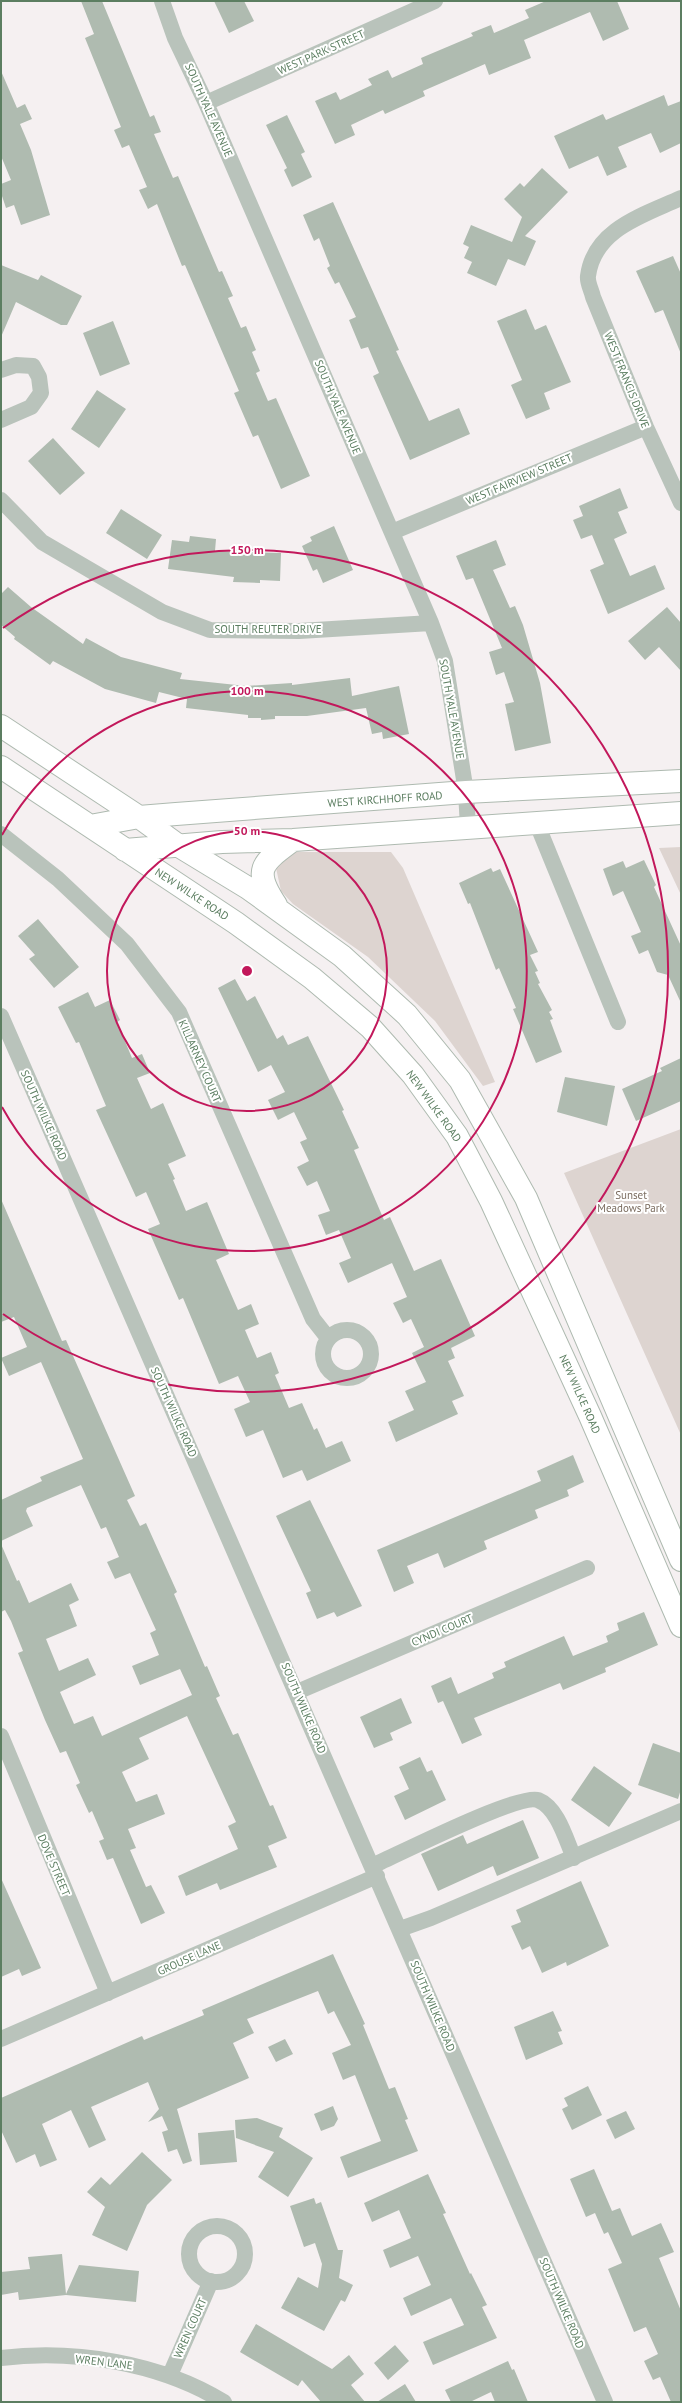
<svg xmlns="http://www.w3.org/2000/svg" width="682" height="2403" font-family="'PT Sans',sans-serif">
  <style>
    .green { fill: #ddd4d0 }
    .building { fill: #afbbb0 }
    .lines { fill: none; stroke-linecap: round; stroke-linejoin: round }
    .secondary-casing { stroke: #aebab0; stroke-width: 24 }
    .minor { stroke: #b9c3bb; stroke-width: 16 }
    .secondary { stroke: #fff; stroke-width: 22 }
    .ring { fill: none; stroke: #c2185b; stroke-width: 2 }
    .labels { text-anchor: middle; stroke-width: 4; stroke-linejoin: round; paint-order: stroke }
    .street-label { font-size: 11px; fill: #5c7e61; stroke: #fff }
    .park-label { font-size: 11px; fill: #7b6d60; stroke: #fff }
    .centre { fill: #c2185b; stroke: #fff; stroke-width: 2 }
    .ring-label { font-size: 12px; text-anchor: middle; font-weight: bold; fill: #c2185b; stroke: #fff; stroke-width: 4; stroke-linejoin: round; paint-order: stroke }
  </style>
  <rect width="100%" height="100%" fill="#f5f0f1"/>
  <path class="green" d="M681,847V895L659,848Z
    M293,852H391L403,868L495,1082L483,1086L435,1021L368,957L293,904L281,891L276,868L282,859Z
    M681,1129V1435L564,1173Z"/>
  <path class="building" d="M81,1H102L150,117L154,115L161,132L154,134L173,178L178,176L219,272L222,271L233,296L228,298L241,328L246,326L256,350L252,352L260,371L256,373L268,401L276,398L310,476L281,489L258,435L253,437L234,393L239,391L185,265L182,266L157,204L148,209L139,190L147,187L129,145L122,148L114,130L121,127L85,38L94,34Z
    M214,1H244L254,21L229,33Z
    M546,1H617L629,29L603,41L590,12L524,40L531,58L489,75L485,64L423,91L425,96L385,114L383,110L351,125L355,135L335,144L315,101L336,92L340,100L372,85L368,79L388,70L392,78L423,64L421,58L473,36L471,33L491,25L494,33L529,18L525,10Z
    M1,71L17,108L25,104L32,119L20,124L31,150L50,215L21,225L14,205L6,208L1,193V184L11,180L1,156Z
    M664,95L668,106L681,101V143L660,153L651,133L618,147L627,167L607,176L598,156L569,169L554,136L603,114L606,120Z
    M287,115L305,152L301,154L312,177L292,187L284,170L287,168L266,125Z
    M542,168L568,192L525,236L536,241L525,266L508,259L496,286L467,273L472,262L464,258L469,247L463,244L471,225L512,242L522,217L504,199L520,183L524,187Z
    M333,202L399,350L396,351L429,421L459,408L470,434L410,460L373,376L379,373L368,347L361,349L349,320L356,317L339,282L335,284L327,268L330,266L319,238L314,241L303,215Z
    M673,256L681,274V354L663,310L655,313L636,271Z
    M1,265L38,280L41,275L82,296L67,325H61L16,302L1,337Z
    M526,309L535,330L546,325L571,382L544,393L550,409L526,419L511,385L522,380L497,321Z
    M113,321L130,364L100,376L83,333Z
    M97,390L126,409L99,448L71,429Z
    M53,438L85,473L60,495L28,461Z
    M620,488L628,508L618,512L627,533L614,539L630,576L655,565L665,589L608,614L590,570L604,564L592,535L581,539L573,520L583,516L579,506Z
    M121,509L162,535L147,559L106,533Z
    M334,526L353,570L323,583L317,569L313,571L302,546L312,541L310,537Z
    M190,536L216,539L215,551L281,553L280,581L260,580V583L233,582L234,577L168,569L172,540L189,542Z
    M496,540L506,565L493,570L510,608L515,606L523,625L540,683L551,743L515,751L505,704L514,702L504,672L496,675L489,652L502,648L473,578L466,580L456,556Z
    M8,587L31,607L83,644L86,638L121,657L182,673L180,679L246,686L292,683V685L350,678L352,696L399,686L409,734L383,739L382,732L372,734L366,708L307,716H275V719L261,720V718H248V715L186,708L187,699L159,692L156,703L105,689L53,661L50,665L14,639L15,637L1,625V594Z
    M667,607L681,623V671L659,647L645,660L628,641Z
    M644,860L656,885L654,887L681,946V1003L668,975L657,972L648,950L639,954L631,936L641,932L623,891L613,896L603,869L623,861L626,868Z
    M491,868L493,872L500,869L538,952L530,955L538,971L535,972L540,983L538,984L552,1010L549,1012L553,1019L550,1020L562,1052L536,1063L513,1009L516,1008L499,968L496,970L470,903L468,904L459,883Z
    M38,919L79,967L54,988L29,959L35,955L18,936Z
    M235,979L247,1001L255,996L277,1039L283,1035L288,1045L308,1036L344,1110L342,1111L359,1148L354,1150L384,1220L390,1217L414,1271L441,1259L475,1336L451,1348L455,1358L448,1361L464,1396L452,1401L458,1414L396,1442L388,1422L414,1410L405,1391L426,1382L412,1353L424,1347L411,1319L403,1323L393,1303L407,1297L392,1263L348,1283L339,1263L351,1258L339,1230L326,1235L318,1215L330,1211L317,1181L307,1186L297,1167L309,1161L300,1142L307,1139L294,1112L278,1120L268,1100L285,1092L271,1065L258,1072L218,988Z
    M88,992L95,1007L110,1000L120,1020L117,1022L132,1058L142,1054L150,1073L137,1078L151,1109L163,1103L186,1156L168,1164L175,1179L173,1180L186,1211L207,1202L229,1254L216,1260L238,1310L251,1304L259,1324L245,1330L257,1358L271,1352L279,1373L275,1375L289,1408L302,1403L314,1430L317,1428L326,1448L342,1441L351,1461L307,1481L302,1470L283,1478L263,1430L246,1437L234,1409L250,1402L238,1376L219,1384L183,1298L179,1300L148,1229L160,1224L146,1192L136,1197L96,1110L106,1106L79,1042L76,1043L58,1007Z
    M681,1058V1101L636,1121L622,1089L662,1071L660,1068Z
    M565,1077L615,1086L607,1126L557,1112Z
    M1,1199L62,1341L66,1340L135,1496L127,1500L140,1526L146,1523L177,1592L174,1594L205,1667L207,1666L220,1696L216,1698L233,1735L238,1733L270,1806L273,1805L287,1838L268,1846L277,1867L220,1890L217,1883L186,1896L178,1876L238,1849L228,1826L236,1822L187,1716L139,1738L149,1759L122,1772L136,1802L157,1794L165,1814L128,1829L136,1848L130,1850L146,1887L151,1885L165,1913L141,1924L113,1858L107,1860L99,1841L104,1839L92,1811L89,1813L76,1785L80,1783L66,1751L60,1753L45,1720L18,1653L23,1651L11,1621L5,1610L1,1612V1544L17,1581L19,1580L29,1603L71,1583L79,1600L69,1605L77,1626L46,1639L59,1671L88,1658L96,1675L60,1692L74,1724L93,1716L102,1736L192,1695L180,1669L140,1685L132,1666L159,1655L150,1633L156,1630L130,1573L115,1579L107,1562L119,1557L106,1527L101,1529L81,1485L27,1508L26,1511L33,1526L1,1541V1500L42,1481L40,1477L83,1459L41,1362L9,1376L1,1358L27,1347L14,1317L1,1322Z
    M573,1455L584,1482L567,1490L569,1496L535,1510L538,1518L484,1541L487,1549L444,1568L438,1553L407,1566L414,1583L394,1592L377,1550L541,1481L537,1471Z
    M310,1500L362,1606L337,1617L334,1612L317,1619L306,1593L311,1591L276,1516Z
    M644,1612L658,1645L605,1668L606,1672L563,1690L560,1683L474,1718L482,1735L462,1744L443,1701L438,1703L431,1686L451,1677L458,1694L494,1678L492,1673L506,1667L504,1662L564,1636L573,1656L608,1642L606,1636L619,1630L617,1623Z
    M401,1698L412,1723L390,1733L393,1740L374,1748L360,1717Z
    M653,1743L681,1753V1789L678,1799L638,1785Z
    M420,1757L427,1772L432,1770L446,1800L405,1820L394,1796L409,1789L399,1767Z
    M594,1766L632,1793L609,1827L571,1800Z
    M523,1820L539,1858L497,1876L493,1866L438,1891L421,1854L463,1835L467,1844Z
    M1,1878L41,1968L22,1976L19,1969L1,1977Z
    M581,1881L609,1946L567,1966L566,1962L542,1973L530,1946L522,1950L511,1926L521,1922L516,1910Z
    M333,1954L365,2024L363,2025L389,2089L395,2087L408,2119L405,2120L418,2151L348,2178L340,2157L381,2141L355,2075L343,2080L332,2053L351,2045L334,2011L328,2014L318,1991L247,2019L254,2033L233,2043L249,2078L177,2109L192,2161L183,2164L177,2149L168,2152L162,2132L168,2130L162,2116L148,2122L159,2109L148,2082L91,2107L106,2140L89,2148L71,2110L42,2124L57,2160L40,2167L35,2154L16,2163L1,2130V2098L142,2036L144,2040L204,2015L202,2010Z
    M553,2011L562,2031L558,2032L563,2044L526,2060L514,2027Z
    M285,2039L293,2054L276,2062L268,2047Z
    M588,2086L602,2115L572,2130L562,2109L568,2106L564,2098Z
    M333,2106L338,2119L334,2126L321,2131L314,2114Z
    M626,2111L635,2129L615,2139L606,2120Z
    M257,2118L283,2128L279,2137L313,2158L288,2197L258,2177L274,2152L236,2138L235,2120Z
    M234,2130L237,2162L200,2165L198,2133Z
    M142,2152L172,2180L147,2205L127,2251L92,2235L105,2207L87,2192L101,2177L110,2185Z
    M594,2169L612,2211L620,2208L632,2236L661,2223L674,2252L659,2258L681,2311V2402H671L660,2377L653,2380L644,2361L658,2354L646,2327L634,2332L608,2269L622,2263L608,2232L604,2234L595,2213L586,2217L570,2179Z
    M428,2174L446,2213L443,2214L470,2274L471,2273L487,2305L482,2307L497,2338L433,2365L423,2342L464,2325L451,2298L411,2316L403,2298L431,2285L418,2256L390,2268L383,2250L411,2238L399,2210L372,2222L364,2203Z
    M314,2198L316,2204L321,2202L338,2250H343L339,2278L353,2285L345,2302L341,2300L324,2331L281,2308L298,2277L318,2288L322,2264L315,2243L304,2247L290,2206Z
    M62,2254L66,2294L79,2265L139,2271L136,2302L66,2295L19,2300L18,2292L1,2295V2272L30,2269L28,2257Z
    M256,2324L332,2369L349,2355L364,2374L351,2385L365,2402H321L302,2380L298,2386L240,2352Z
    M395,2345L409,2361L388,2380L374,2363Z
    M508,2361L512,2370L514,2369L528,2402H495L491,2392L470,2402H451L445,2390Z
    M405,2384L416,2402H377Z"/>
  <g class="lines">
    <g class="secondary-casing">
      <path id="secondary" d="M1,726L139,817L179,846L248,888L342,956L407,1015L460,1080L526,1198L681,1560
        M1,767L236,923L312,978L370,1027L413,1075L457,1136L491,1201L590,1416L681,1626
        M90,826L139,817L176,814L466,792L681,781
        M125,850L222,842L293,840L681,813
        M276,905C252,869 262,863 293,840"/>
    </g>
    <path class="minor" d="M162,1L175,38L206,103L431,623L445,661L466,792L468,827
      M206,103L435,1
      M681,198C644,215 594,229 588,276C587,283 592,291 593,297L646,427L681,503
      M1,370L16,365L33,366L39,377L41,393L31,407L1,420
      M1,500L42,542L162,612L210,630L299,631L431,623
      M392,532L646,427
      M537,824L618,1022
      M1,834L58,879L127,944L179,1012L313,1319L328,1338
      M1,1016L605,2402
      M323 1354a24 24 0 1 1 48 0a24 24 0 1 1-48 0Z
      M297,1692L587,1568
      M1,1736L108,1993
      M372,1866C397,1855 519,1793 538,1800C558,1808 566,1840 574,1858
      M400,1929L431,1918L681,1811
      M1,2039L377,1876
      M189 2254a28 28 0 1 1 56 0a28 28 0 1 1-56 0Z
      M1,2358C76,2349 160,2363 224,2402
      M170,2375L211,2281"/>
    <use href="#secondary" class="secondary"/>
  </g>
  <g class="ring">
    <circle cx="247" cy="971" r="140"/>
    <path d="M2 835A280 280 0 1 1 2 1107"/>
    <path d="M3 628A421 421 0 1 1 3 1314"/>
  </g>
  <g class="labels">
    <g class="street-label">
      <text transform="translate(321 52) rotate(-24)" y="4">WEST PARK STREET</text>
      <text transform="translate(209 110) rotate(66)" y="4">SOUTH YALE AVENUE</text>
      <text transform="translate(627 380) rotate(68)" y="4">WEST FRANCIS DRIVE</text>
      <text transform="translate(338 407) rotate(67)" y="4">SOUTH YALE AVENUE</text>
      <text transform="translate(519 479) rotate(-23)" y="4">WEST FAIRVIEW STREET</text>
      <text x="268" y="633">SOUTH REUTER DRIVE</text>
      <text transform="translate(452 709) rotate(80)" y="4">SOUTH YALE AVENUE</text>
      <text transform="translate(385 799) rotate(-4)" y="4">WEST KIRCHHOFF ROAD</text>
      <text transform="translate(192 894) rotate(33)" y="4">NEW WILKE ROAD</text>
      <text transform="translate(200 1061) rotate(66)" y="4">KILLARNEY COURT</text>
      <text transform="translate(434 1106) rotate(54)" y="4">NEW WILKE ROAD</text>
      <text transform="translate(44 1115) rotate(66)" y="4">SOUTH WILKE ROAD</text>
      <text transform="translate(580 1394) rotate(66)" y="4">NEW WILKE ROAD</text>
      <text transform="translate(174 1412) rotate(66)" y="4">SOUTH WILKE ROAD</text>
      <text transform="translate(442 1630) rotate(-23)" y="4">CYNDI COURT</text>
      <text transform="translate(304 1708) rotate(67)" y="4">SOUTH WILKE ROAD</text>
      <text transform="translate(54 1865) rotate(67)" y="4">DOVE STREET</text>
      <text transform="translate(189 1958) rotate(-24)" y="4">GROUSE LANE</text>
      <text transform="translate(433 2006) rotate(67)" y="4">SOUTH WILKE ROAD</text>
      <text transform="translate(562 2303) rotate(67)" y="4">SOUTH WILKE ROAD</text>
      <text transform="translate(190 2328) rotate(-66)" y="4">WREN COURT</text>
      <text transform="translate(104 2362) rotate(7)" y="4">WREN LANE</text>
    </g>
    <g class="park-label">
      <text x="631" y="1199">Sunset<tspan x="631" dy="13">Meadows Park</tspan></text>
    </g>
  </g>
  <circle cx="247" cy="971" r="6" class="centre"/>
  <g class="ring-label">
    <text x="247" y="554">150 m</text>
    <text x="247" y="695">100 m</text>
    <text x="247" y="835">50 m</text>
  </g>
  <rect width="682" height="2403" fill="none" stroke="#5c7e61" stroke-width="4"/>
</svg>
